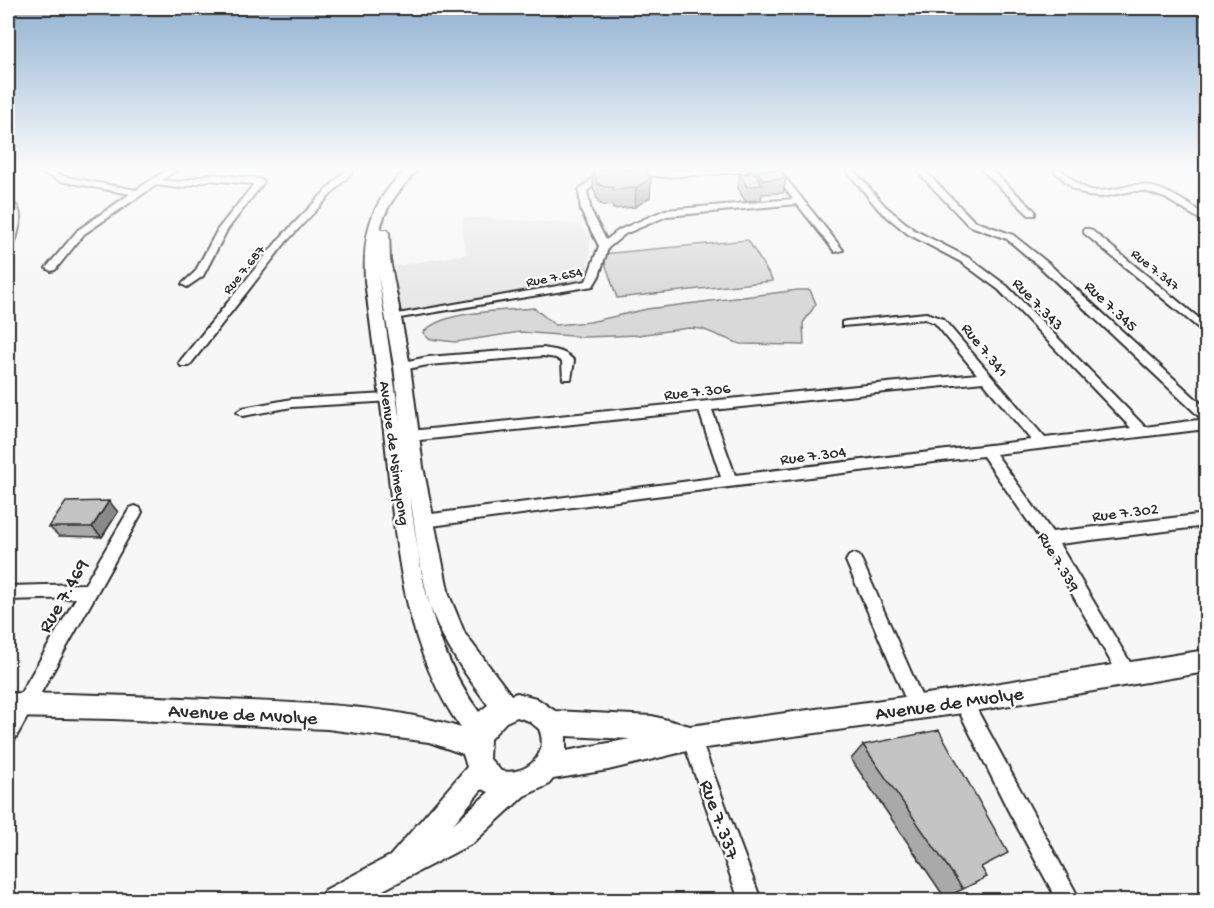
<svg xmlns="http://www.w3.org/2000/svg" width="1214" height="908" font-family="'Gochi Hand',sans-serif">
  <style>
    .built { fill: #e8e8e8 }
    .green { fill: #d9d9d9; stroke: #828282; stroke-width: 1.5 }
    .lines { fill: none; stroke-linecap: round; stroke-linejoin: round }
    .street-casing { stroke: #2b2b2b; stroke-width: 4 }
    .secondary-casing { stroke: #2b2b2b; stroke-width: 4 }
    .street { fill: #fff; fill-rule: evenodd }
    .secondary { fill: #fff; fill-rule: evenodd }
    .wall { fill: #a9a9a9; stroke: #2b2b2b; stroke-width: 1.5 }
    .shaded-wall { fill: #898989; stroke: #2b2b2b; stroke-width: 1.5 }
    .building { fill: #c4c4c4; stroke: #2b2b2b; stroke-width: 1.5 }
    .labels { text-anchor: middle; stroke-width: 4.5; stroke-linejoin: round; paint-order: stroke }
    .far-street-label { font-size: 14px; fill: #2b2b2b; stroke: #fff }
    .street-label { font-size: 16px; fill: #2b2b2b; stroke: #fff }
    .near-street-label { font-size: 20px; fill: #2b2b2b; stroke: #fff }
  </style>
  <rect width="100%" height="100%" fill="#f7f7f7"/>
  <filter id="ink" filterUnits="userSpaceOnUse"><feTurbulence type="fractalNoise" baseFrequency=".0167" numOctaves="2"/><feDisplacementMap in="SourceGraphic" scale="12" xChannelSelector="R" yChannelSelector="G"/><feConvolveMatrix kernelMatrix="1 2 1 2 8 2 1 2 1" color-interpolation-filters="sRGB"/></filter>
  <g filter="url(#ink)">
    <path class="built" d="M463,217L578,224L591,237L586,283L400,314L395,266L467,254L462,235Z"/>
    <path class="green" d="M748,240L773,281L617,298L602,254Z
      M798,290H810L816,304L803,323L804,345L740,344L702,329L689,328L638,335L585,337L520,332L456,342L429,339L423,333C441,310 505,311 534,308L555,325L590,322L647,309Z"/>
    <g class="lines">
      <g class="street-casing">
        <path id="street" d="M34,170H45L66,177L136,190L167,170H176L162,180L180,182L209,174L260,179L264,182L227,230L203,276L187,287L182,284L195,272L218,229L254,184L209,180L180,188L156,185L84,234L55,270L51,271L46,268L78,230L130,194L61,181Z
          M346,170H354L286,242L189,366H181L179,363L181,360L280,238Z
          M602,170H611L587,191L591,211L606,240L619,230L665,210L793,199L771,170H779L843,250L835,252L797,204L667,216L625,234L608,248L599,276L593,286L388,320L387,318L392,315L586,281L599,246L581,211L579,190Z
          M623,170H749L745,172L664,177L627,172Z
          M846,170H854L885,206L914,230L969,258L1007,286L1145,427L1206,419L1201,418L1040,267L1007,239L968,225L916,170H924L974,221L1013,235L1048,263L1206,408V429L996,454L1052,532L1206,514V526L1059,544L1134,669L1137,675L1134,681L1128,683L1122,681L1043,543L983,456L647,497L424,527L419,525L417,521L419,517L424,515L721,477L699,411L410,441L403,436L410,431L977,374L935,323L925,319L842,326V322L846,321L926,313L943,319L1045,438L1131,428L999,290L961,262L908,234L879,210ZM983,382L1031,440L735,475L712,410Z
          M982,170H991L1035,211V215H1029Z
          M1053,170H1062C1083,190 1091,195 1120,188C1128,186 1136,184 1143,185C1166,188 1188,203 1206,216V223L1165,198L1145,191H1132L1102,197L1088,196L1074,189Z
          M8,199C29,209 17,233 13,250L8,253C7,241 11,230 11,218C11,211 7,206 8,199Z
          M1084,229H1090L1206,324V332L1202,331L1084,233Z
          M543,348C555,350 566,351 574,361L571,379H563L562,362L556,358L543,356L428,365L402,370L396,366L398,363L428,357Z
          M388,394L392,395L394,398L392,401L292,407L243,416L237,412L243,408L292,399Z
          M135,506L140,508L142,512L140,516L15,739L8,741V715L76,598L8,600V586L85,584L130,508Z
          M854,554L859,556L862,561L924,702L927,708L924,714L918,717L912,714L846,561L849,556Z
          M963,692L969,695L1080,900H1057L1008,810L957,707L954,701L957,695Z
          M691,729L698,731L700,738L761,900H739L682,738L684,731Z"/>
      </g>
      <g class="secondary-casing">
        <path id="secondary" d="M405,170H417C400,190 386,204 380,230H387L389,233L390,260L410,366L423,467L449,595L465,634L511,695L517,693L536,698L555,711L652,716L690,726L963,689L1206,650V672L963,713L691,750L608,770L553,779L548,785L524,796L473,843L364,900H321L325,890L390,856L467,767L463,754L429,742L327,729L113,719L8,717V693C88,694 169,697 249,701C320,704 393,706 461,728C403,647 396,545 386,449C380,393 372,337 365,281C363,233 370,204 405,170ZM378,274L394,366L400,422L379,281ZM410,497C417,535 419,578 433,614C446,648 467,676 488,705L479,712C433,650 420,572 410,497ZM517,717L529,721L539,729C550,755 526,776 501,771L489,758L490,739L506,722ZM566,736L630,739L566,751ZM482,789L489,792L453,824Z"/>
      </g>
      <use href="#street" class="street"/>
      <use href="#secondary" class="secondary"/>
    </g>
    <path class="wall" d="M593,170L651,178L650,197L635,207L613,209L612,205L604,206L599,203L593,188Z
      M750,170H780L786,179L783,193L762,194L761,200L745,201L738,188L740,174H749Z
      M118,512L102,537L59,536L49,527Z
      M863,745L981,867L963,889L945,898L851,759Z"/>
    <path class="shaded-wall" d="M651,178L650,197L635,207L636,188Z
      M109,501L118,512L102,537L92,527Z"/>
    <path class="building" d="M593,170H646L651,178L636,188L613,190L612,187H604L598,184Z
      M757,170H780L786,179L763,180Z
      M756,173L763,185L747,187L740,174Z
      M109,501L92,527H49L66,502Z
      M939,730L1008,853L981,867L987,877L963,889L863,745Z"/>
  </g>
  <linearGradient id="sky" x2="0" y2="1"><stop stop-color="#91b2d2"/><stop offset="0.57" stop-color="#fbfbfb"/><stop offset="1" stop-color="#fbfbfb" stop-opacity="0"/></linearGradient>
  <rect width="1214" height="297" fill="url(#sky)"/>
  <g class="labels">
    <g class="far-street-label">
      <text transform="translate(243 269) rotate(-51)" y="5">Rue 7.687</text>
      <text transform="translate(1156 269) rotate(39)" y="5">Rue 7.347</text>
      <text transform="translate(554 276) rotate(-11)" y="5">Rue 7.654</text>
    </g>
    <g class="street-label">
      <text transform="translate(1039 303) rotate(46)" y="6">Rue 7.343</text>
      <text transform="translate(1112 305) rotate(43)" y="6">Rue 7.345</text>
      <text transform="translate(986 349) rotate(51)" y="6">Rue 7.341</text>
      <text transform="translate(697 390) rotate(-6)" y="6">Rue 7.306</text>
      <text transform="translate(396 453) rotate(82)" y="6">Avenue de Nsimeyong</text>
      <text transform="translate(813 454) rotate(-7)" y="6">Rue 7.304</text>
      <text transform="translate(1125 511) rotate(-7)" y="6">Rue 7.302</text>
      <text transform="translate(1060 561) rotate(59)" y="6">Rue 7.339</text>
    </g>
    <g class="near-street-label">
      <text transform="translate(62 595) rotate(-60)" y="7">Rue 7.469</text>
      <text transform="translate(949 702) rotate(-8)" y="7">Avenue de Mvolye</text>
      <text transform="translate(243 713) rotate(3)" y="7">Avenue de Mvolye</text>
      <text transform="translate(721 819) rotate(70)" y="7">Rue 7.337</text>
    </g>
  </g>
  <rect width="1214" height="908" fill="none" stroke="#fff" stroke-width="30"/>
  <rect x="15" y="15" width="1184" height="878" fill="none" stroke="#2b2b2b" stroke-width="2" filter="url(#ink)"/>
</svg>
